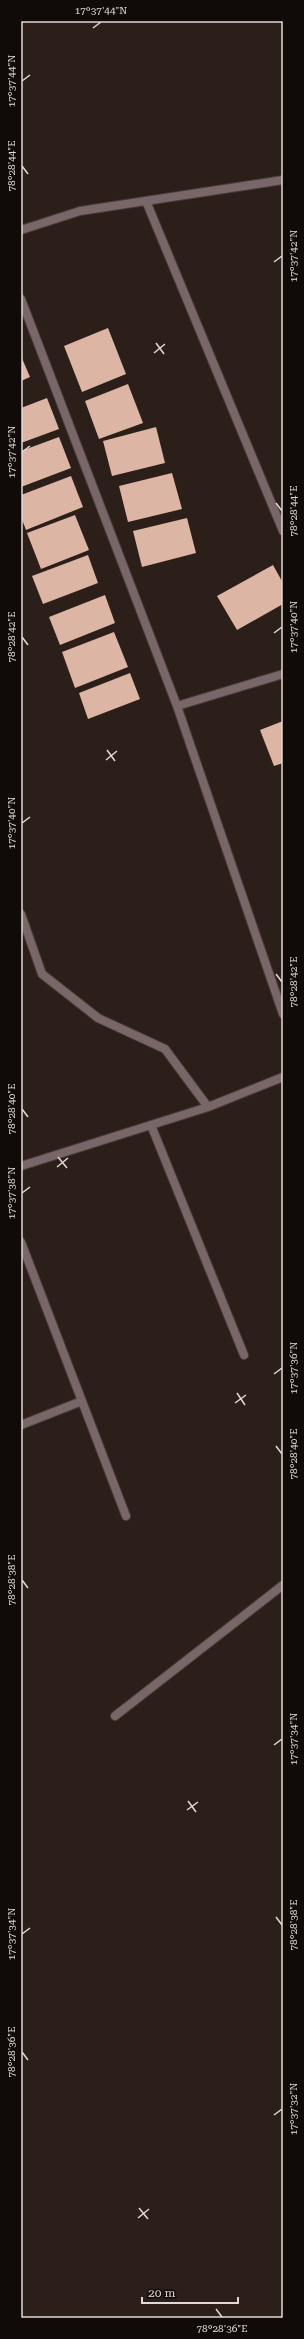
<svg xmlns="http://www.w3.org/2000/svg" width="304" height="2339" font-family="'Roboto Serif',serif">
  <style>
    .building { fill: #ddb5a4 }
    .lines { fill: none; stroke-linecap: round; stroke-linejoin: round }
    .minor-casing { stroke: #493d38; stroke-width: 10 }
    .minor { stroke: #786669; stroke-width: 8 }
    .ticks { fill: none; stroke: #e2d9d5; stroke-width: 1.5 }
    .neatline { fill: none; stroke: #e2d9d5; stroke-width: 1.5 }
    .ticks-label { font-size: 10px; text-anchor: middle; fill: #e2d9d5 }
  </style>
  <rect width="100%" height="100%" fill="#2c1f1a"/>
  <path class="building" d="M108,328L126,374L82,392L64,346Z
    M21,356L30,377L21,381Z
    M128,384L143,423L99,439L85,401Z
    M47,398L59,429L21,443V408Z
    M156,427L165,463L112,476L103,441Z
    M59,437L71,468L21,487V451Z
    M172,473L182,509L128,522L119,486Z
    M71,476L83,507L26,530L21,517V495Z
    M75,515L89,550L41,569L27,533Z
    M187,518L196,553L142,567L133,531Z
    M88,555L98,583L43,604L32,576Z
    M273,565L283,583V604L237,630L217,596Z
    M105,595L115,623L60,645L49,617Z
    M114,632L128,667L75,688L62,652Z
    M130,673L140,699L88,719L79,693Z
    M283,721V763L274,766L260,730Z"/>
  <g class="lines">
    <g class="minor-casing">
      <path id="minor" d="M146,201L283,531
        M21,230L80,211L283,180
        M21,299L177,706L283,674
        M177,706L283,1014
        M21,914L42,974L98,1018L165,1049L208,1107
        M151,1125L244,1355
        M21,1166L208,1107L283,1077
        M21,1242L126,1516
        M21,1425L82,1401
        M115,1716L283,1585"/>
    </g>
    <use href="#minor" class="minor"/>
  </g>
  <path class="ticks" d="M93,28L101,22M22,81L30,75M22,166L28,174M274,262L282,256M156,343L164,354M154,353L165,344M22,452L30,446M276,503L282,511M274,633L282,627M22,637L28,645M107,750L115,761M106,760L117,751M22,823L30,817M276,974L282,982M22,1109L28,1117M58,1157L67,1168M57,1167L68,1158M22,1193L30,1187M274,1374L282,1368M237,1393L245,1405M235,1403L246,1395M276,1446L282,1454M22,1580L28,1588M274,1745L282,1739M188,1801L196,1812M187,1810L198,1802M276,1917L282,1925M22,1934L30,1928M22,2052L28,2060M274,2115L282,2109M139,2208L148,2219M138,2218L149,2209M216,2309L222,2317"/>
  <rect width="304" height="2339" fill="none" stroke="#100b08" stroke-width="44"/>
  <path d="M142 2297v6h96v-6" fill="none" stroke="#e2d9d5" stroke-width="2"/>
  <text x="148" y="2297" font-size="12" fill="#e2d9d5" stroke="#100b08" stroke-width="3" paint-order="stroke">20 m</text>
  <rect x="22" y="22" width="260" height="2295" class="neatline"/>
  <g class="ticks-label">
    <text x="101" y="14">17°37'44"N</text>
    <text transform="translate(11 81) rotate(-90)" y="4">17°37'44"N</text>
    <text transform="translate(11 166) rotate(-90)" y="4">78°28'44"E</text>
    <text transform="translate(293 256) rotate(-90)" y="4">17°37'42"N</text>
    <text transform="translate(11 452) rotate(-90)" y="4">17°37'42"N</text>
    <text transform="translate(293 511) rotate(-90)" y="4">78°28'44"E</text>
    <text transform="translate(293 627) rotate(-90)" y="4">17°37'40"N</text>
    <text transform="translate(11 637) rotate(-90)" y="4">78°28'42"E</text>
    <text transform="translate(11 823) rotate(-90)" y="4">17°37'40"N</text>
    <text transform="translate(293 982) rotate(-90)" y="4">78°28'42"E</text>
    <text transform="translate(11 1109) rotate(-90)" y="4">78°28'40"E</text>
    <text transform="translate(11 1193) rotate(-90)" y="4">17°37'38"N</text>
    <text transform="translate(293 1368) rotate(-90)" y="4">17°37'36"N</text>
    <text transform="translate(293 1454) rotate(-90)" y="4">78°28'40"E</text>
    <text transform="translate(11 1580) rotate(-90)" y="4">78°28'38"E</text>
    <text transform="translate(293 1739) rotate(-90)" y="4">17°37'34"N</text>
    <text transform="translate(293 1925) rotate(-90)" y="4">78°28'38"E</text>
    <text transform="translate(11 1934) rotate(-90)" y="4">17°37'34"N</text>
    <text transform="translate(11 2052) rotate(-90)" y="4">78°28'36"E</text>
    <text transform="translate(293 2109) rotate(-90)" y="4">17°37'32"N</text>
    <text x="222" y="2332">78°28'36"E</text>
  </g>
</svg>
